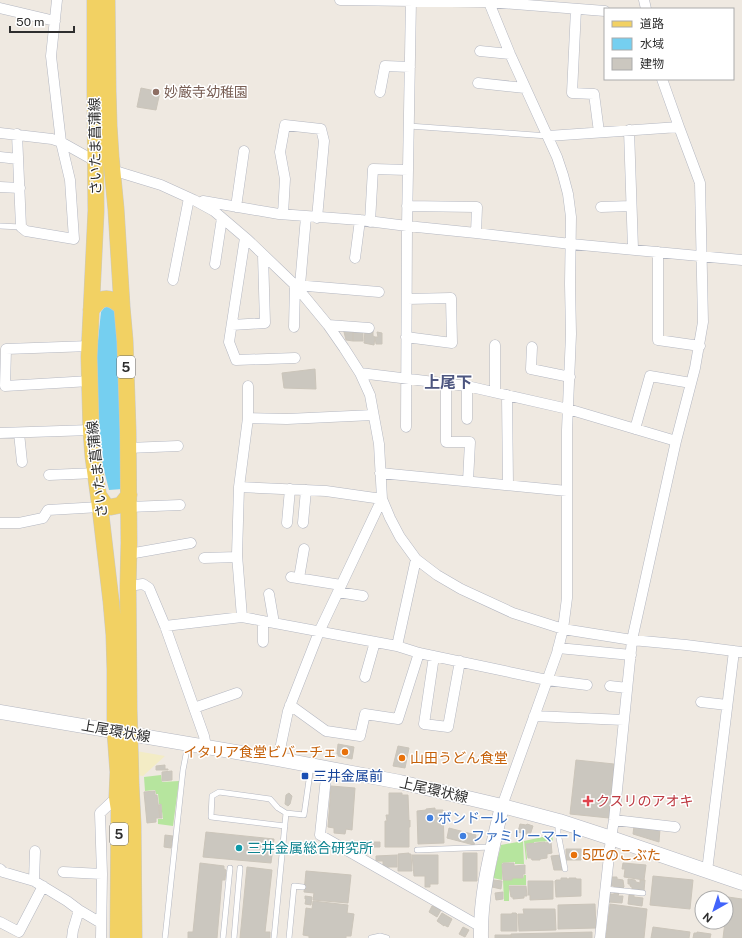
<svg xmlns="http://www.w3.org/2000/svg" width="742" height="938" font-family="'Public Sans','Noto Sans JP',sans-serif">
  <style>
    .green { fill: #b6e59e }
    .sand { fill: #f3ecc5 }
    .water { fill: #75cff0 }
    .building { fill: #cbc7bf; stroke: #cbc5ba }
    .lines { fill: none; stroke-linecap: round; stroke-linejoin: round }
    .lane-casing { stroke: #b4b7c1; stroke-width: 6 }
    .street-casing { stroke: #b4b7c1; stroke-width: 11 }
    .secondary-casing { stroke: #b4b7c1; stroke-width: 15 }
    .primary-casing { stroke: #c9c9c9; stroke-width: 17 }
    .lane { stroke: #fff; stroke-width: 5 }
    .street { stroke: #fff; stroke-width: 10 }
    .secondary { stroke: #fff; stroke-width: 14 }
    .primary { stroke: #f2d163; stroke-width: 16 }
    .education-dot { fill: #8d6e63; stroke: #fff; stroke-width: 1.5 }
    .food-dot { fill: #e8710a; stroke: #fff; stroke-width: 1.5 }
    .transit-dot { fill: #1a4fb4; stroke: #fff; stroke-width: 1.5 }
    .health-dot { fill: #e0444e; stroke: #fff; stroke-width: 1.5 }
    .shop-dot { fill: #3f7fe0; stroke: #fff; stroke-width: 1.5 }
    .culture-dot { fill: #0f9aa8; stroke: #fff; stroke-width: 1.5 }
    .labels { text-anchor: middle; stroke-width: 3; stroke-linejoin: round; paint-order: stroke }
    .shield { fill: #fff; stroke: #6d6d6d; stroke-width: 1 }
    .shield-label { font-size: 13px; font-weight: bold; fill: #2e2e2e }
    .education-label { font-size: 14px; fill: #785e54; stroke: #fff; text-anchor: start }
    .street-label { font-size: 14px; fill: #2e2e2e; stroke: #fff }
    .food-label { font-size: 14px; fill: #c56008; stroke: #fff; text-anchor: start }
    .transit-label { font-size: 14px; fill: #164399; stroke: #fff; text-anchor: start }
    .health-label { font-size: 14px; fill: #be3a42; stroke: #fff; text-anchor: start }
    .shop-label { font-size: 14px; fill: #366cbe; stroke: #fff; text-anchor: start }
    .culture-label { font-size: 14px; fill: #0d838f; stroke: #fff; text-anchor: start }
    .quarter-label { font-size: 16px; font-weight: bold; fill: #4d5680; stroke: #fff }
  </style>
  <rect width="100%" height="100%" fill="#efe9e1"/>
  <path class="green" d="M161,775L162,782L179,781L173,826L158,824V819H163L161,804H159L158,794H156L155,790L145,791L144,777Z
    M552,835L553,841L534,842V843L526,844L527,859L526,860L524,841Z
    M523,841L524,864H515V862L502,863V880L493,878L501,845Z
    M524,875H526V885H509V901H504L503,880H512V878H523Z"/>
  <path class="sand" d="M136,751L165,756L143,776L136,775Z"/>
  <path class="water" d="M108,306L117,312L122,489L109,490L99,450L96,359L101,312L104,308Z"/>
  <path class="building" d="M141,88L160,92L156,110L137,107Z
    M343,328L353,329V341L346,340Z
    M353,329L363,330V341H353Z
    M365,330L373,331V336L375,337L374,345L364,343Z
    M377,332L382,333V344H376L375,337H378Z
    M315,369L316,389L284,388L282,373Z
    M338,744L354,747L352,759L338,756V754H337Z
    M398,746L409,748L405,768L393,766Z
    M576,760L614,764L609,818L570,814Z
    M165,765V769H168V770H156V766Z
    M172,771V780L162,781V772Z
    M331,786L355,788L352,830L346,829L345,834L334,833V828L328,827Z
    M155,791V795H157L160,818H156V822L147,823L144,792Z
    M289,793L292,796L290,804L288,806L285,804L286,795Z
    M389,793H402V795H408L409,821L410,820V827H409V847H385V821H387L386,815H389Z
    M161,804L162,818H160L159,805Z
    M435,808V810H443L444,843L418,844L417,811L426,810V809Z
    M520,824L526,825L527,824L533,826L530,835L518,832Z
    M634,826L660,829L659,842L633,834Z
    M449,828L476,835L474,845L447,838Z
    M206,832L274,839L271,863L203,857Z
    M165,835L173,836L171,848L164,847Z
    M371,842H380V847H371Z
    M545,842V843L551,842L552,853L547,854V858L540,859V860H532L531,858H528L526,844Z
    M566,849H581V860H566Z
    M409,853V854H411L412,871H398V854Z
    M463,853H477V881H463Z
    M397,855V867H388V868L383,865V861H376V856Z
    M412,855H438V884H430V887H425V876H414Z
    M561,855V858H560L561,867H563V870H554L551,856Z
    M200,863L224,866V869L226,870L225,880H222L217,938H188V932H193Z
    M503,863H514V866L525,865V874H523V878H512V880H503L502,864H503Z
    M623,863L646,865L644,880L624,877L625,869H622Z
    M247,867L272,870L265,932H270V938H240Z
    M306,871L351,875L348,903L313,900L314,893L304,892Z
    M653,876L693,880L690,909L650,905Z
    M611,877H617V879L623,880L624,887L623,888L614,887V886L610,885Z
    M561,878H567V879H569V878H576V879H581V896L556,897L555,881L556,880H561Z
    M628,879L635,880L636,882L640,883V880H645L644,891L632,889V887L630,886V884H628Z
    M493,880L502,881L501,889L492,887Z
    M528,881H553V899L530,900V895H528Z
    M509,886H526L527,896H524V898L513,899V897H511Z
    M503,892V899L496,900L495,893Z
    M614,893H619L618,896H623L622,903L609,902V894H614Z
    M629,895H634V897L643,898L642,906L628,904Z
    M305,896L312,897L311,905L305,904L306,899H305Z
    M728,897L742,899V938H723L725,922H726Z
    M313,901L348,905L347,913L354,914L351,936H346V938H309V936L303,935L306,908L312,909Z
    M595,904L596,928L558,929V905Z
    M610,904L647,909L644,938H606Z
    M432,906L441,910L437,917L429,912Z
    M523,909H555L556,930L519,931L518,914H524Z
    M442,913L452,919L448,927L444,925V926L437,921Z
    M512,913H516L517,914V931H501V914H512Z
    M463,927L469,930L465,937L459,934Z
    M653,927L690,932L689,938H651Z
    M592,932V938H511V934Z
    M697,932L711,934L710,938H693L694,933H697Z
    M495,935H511V938H495Z"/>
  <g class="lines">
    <g class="lane-casing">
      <path id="lane" d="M409,126L548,136
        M0,226L21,227
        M558,823V833L565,869
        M285,826L211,817L212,796L219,792L270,799L278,808L286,813
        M417,850L491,847
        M606,889L643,893
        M165,938L183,770L188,744
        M223,938L230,868
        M234,938L240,868
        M274,938L286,813L304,815L311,766
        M289,938L294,886L303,887
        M371,938L380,936L387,938"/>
    </g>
    <g class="street-casing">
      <path id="street" d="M340,0L488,2L605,11
        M488,0L510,54L557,157L563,175L568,194L571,217L570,284L571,334L567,430V598L563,629L557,653L502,806
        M644,0L646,9
        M0,8L55,21
        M576,9L572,93L594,94L599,132
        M480,51L510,54
        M478,83L525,88
        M380,92L385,66L410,67
        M629,130L633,249
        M0,133L52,139L61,142L95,161
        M17,134L21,227L26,231L74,239L70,180L61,142L51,56L57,0
        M548,136L679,127
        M0,157L18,159
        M112,170L161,185L194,200L214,211L248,240L295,285L328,325L344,348L360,373L370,395L379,444L382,499L390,518L400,537L416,559L437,575L461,589L513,613L563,629L632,640L686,645L742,652
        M0,187L20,188
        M203,201L279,214L360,220L407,226L476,233L571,244L742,260
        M407,206L477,207L476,233
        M236,207L244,151
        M601,207L631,206
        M283,214L285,179L280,152L285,125L321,129L324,141L317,218
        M370,222L373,169L408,170
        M245,238L229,342L236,360L295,358
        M658,252V340L700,346
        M355,258L360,220
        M215,264L222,218
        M173,280L189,198
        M300,285L306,217
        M232,325L265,323L263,255
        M328,325L369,328
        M294,327L295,285L379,292
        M406,337L452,343L451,298L407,299
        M495,345V392
        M90,346L6,349L5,386L90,381
        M532,347L531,369L570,377
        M360,373L467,386L568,409L676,441
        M446,383V442H470L468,481
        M248,386V418L287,419L373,415
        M467,386V419
        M507,395L508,485
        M406,427L407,226L411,0
        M635,429L650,376L691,383
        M0,433L91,430
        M19,433L22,462
        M128,448L178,446
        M380,473L567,491
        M49,475L96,473
        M239,487L248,418
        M129,507L180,505
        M0,523H19L43,518L48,510L100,507
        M287,523L290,489
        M303,523L306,490
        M129,554L191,543
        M204,558L237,557
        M291,577L341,585
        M299,578L304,549
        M128,586L143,584L149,588L165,626L204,736L206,746
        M338,592L363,596
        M269,594L274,623
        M242,617L237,555L239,487L326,491L382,499
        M263,621V642
        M165,626L242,617L397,646L419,653L547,680L587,685
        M397,646L416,559
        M558,648L631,655
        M434,656L424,724L448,727L460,661
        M365,677L375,642
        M610,686L627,688
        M701,702L727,705
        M290,705L326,731L360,736L365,714L398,719L419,653
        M194,708L237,693
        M534,716L624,720
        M278,759L288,711L319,632L382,499
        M327,768L320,835L481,927
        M614,820L675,827
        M0,869L3,872L34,881L67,901L79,910L101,923
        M707,871L734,651
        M63,872L102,874
        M34,881L35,851
        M0,922L19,932L43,886
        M72,938L73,930L79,910
        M101,938L102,874L100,813L117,797
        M600,938L611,838L614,820L632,640L676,441L695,368L703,322L700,183L679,127L662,79"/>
    </g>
    <g class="secondary-casing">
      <path id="secondary" d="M0,712L278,759L400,782L502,806L559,821L611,838L742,883
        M481,938C480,893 492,850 502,806"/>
    </g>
    <g class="primary-casing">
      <path id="primary" d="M95,0V92L96,211L89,357L91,430L93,456L100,507L111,601L114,635L115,669V731L118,772L117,797L119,810L118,938
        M107,0L108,91L109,126L111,157L116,209L122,307L125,341L128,431L129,543L128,586L129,709L131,785L133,825L134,938
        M91,310C94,307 97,302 101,300C109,296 116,302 122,307
        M99,496L106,506L111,507L121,505L129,495"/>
    </g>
    <use href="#lane" class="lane"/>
    <use href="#street" class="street"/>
    <use href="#secondary" class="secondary"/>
    <use href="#primary" class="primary"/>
  </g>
  <circle class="education-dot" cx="156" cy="92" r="4"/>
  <g class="food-dot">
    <circle cx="345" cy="752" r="4"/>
    <circle cx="402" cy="758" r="4"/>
    <circle cx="574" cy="855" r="4"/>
  </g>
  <rect class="transit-dot" x="301" y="772" width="8" height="8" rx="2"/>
  <path class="health-dot" d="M586 795h4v4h4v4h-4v4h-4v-4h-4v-4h4z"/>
  <g class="shop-dot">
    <circle cx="430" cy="818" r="4"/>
    <circle cx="463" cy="836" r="4"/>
  </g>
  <circle class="culture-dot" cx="239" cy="848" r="4"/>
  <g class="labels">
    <g class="shield">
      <rect x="117" y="356" width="18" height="22" rx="3"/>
      <rect x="110" y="823" width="18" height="22" rx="3"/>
    </g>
    <g class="shield-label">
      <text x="126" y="372">5</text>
      <text x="119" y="839">5</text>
    </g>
    <g class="education-label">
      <text x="164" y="97">妙厳寺幼稚園</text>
    </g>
    <g class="street-label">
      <text transform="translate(95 146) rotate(-91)" y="5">さいたま菖蒲線</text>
      <text transform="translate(97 469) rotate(-96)" y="5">さいたま菖蒲線</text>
      <text transform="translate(116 731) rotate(10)" y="5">上尾環状線</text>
      <text transform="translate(434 790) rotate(13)" y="5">上尾環状線</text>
    </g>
    <g class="food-label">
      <text x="337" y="757" text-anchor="end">イタリア食堂ビバーチェ</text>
      <text x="410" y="763">山田うどん食堂</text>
      <text x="582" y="860">5匹のこぶた</text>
    </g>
    <g class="transit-label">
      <text x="313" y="781">三井金属前</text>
    </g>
    <g class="health-label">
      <text x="596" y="806">クスリのアオキ</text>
    </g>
    <g class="shop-label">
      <text x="438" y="823">ボンドール</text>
      <text x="471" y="841">ファミリーマート</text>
    </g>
    <g class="culture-label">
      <text x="247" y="853">三井金属総合研究所</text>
    </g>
    <g class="quarter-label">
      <text x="448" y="388">上尾下</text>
    </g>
  </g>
  <rect x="604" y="8" width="130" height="72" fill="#ffffff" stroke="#ababab"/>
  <rect x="612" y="21" width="20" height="6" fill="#f2d163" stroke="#ababab"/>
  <text x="640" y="28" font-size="12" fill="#2e2e2e">道路</text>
  <rect x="612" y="38" width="20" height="12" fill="#75cff0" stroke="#ababab"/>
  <text x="640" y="48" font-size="12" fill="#2e2e2e">水域</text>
  <rect x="612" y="58" width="20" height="12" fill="#cbc7bf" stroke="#ababab"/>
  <text x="640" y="68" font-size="12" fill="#2e2e2e">建物</text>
  <g transform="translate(714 910) rotate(219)"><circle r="19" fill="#ffffff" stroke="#ababab"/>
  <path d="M0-3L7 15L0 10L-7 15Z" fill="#4264fb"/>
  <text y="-6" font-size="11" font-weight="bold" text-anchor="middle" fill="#2e2e2e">N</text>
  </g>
  <path d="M10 26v6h64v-6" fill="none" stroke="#2e2e2e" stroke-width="2"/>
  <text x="16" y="26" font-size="12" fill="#2e2e2e" stroke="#ffffff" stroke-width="3" paint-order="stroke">50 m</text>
</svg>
